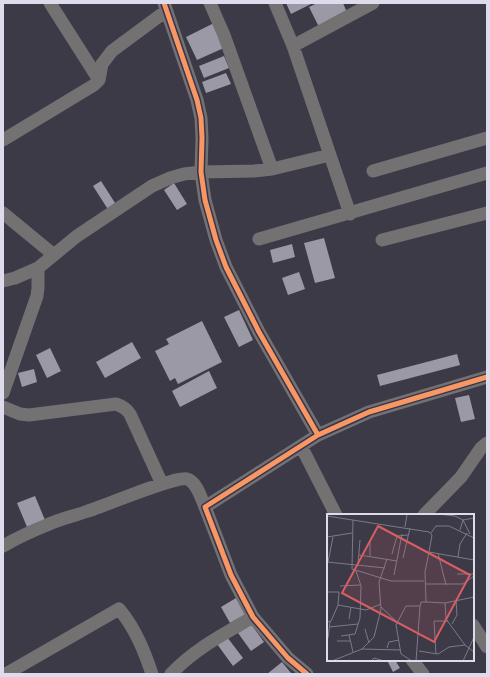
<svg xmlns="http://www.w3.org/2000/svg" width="490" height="677" font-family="Montserrat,sans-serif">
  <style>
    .building { fill: #9b99a6 }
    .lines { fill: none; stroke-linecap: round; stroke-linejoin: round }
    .street { stroke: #737172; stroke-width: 13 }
    .cycleway-casing { stroke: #38344d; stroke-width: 8 }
    .cycleway { stroke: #f99763; stroke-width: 5 }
    .inset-road { fill: none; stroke: #7c7a89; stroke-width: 1 }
    .view { fill: #d85e63; fill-opacity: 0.15; stroke: #d85e63; stroke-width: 2 }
    .inset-edge { fill: none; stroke: #dddbec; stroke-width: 2 }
  </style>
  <rect width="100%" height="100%" fill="#3c3a47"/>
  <path class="building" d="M286,3H313L291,14Z
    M317,3H343L348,15L320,29L309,7Z
    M214,23L226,47L197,60L186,37Z
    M224,56L229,68L204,78L199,66Z
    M226,73L231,84L206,93L202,82Z
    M101,181L117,206L109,211L93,186Z
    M174,183L187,204L177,210L164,190Z
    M324,238L335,278L315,283L304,243Z
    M292,244L295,257L273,263L270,250Z
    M299,272L305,289L288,295L282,278Z
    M239,310L253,340L239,347L224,317Z
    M202,321L222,362L178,384L175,378L170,381L155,351L169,344L166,339Z
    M132,342L141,358L105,378L96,362Z
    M50,348L61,371L47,378L36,355Z
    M457,354L460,365L380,386L377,375Z
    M34,369L37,382L22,387L18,373Z
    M209,371L217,388L180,407L172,391Z
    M469,395L475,419L461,422L455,398Z
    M35,496L45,520L27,527L17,503Z
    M236,598L246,614L230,623L221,607Z
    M251,624L264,642L251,651L238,633Z
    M227,637L243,658L233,666L217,644Z
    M387,660H395L400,668L393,672Z
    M282,662L291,673L290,674H267Z"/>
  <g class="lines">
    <path class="street" d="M50,3L99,80
      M164,3L197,100L201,118L202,138L201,172L205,200L216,240L226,267L259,332L318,435
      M210,3L224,35L272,169
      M275,3L293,46L350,214
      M293,46L373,3
      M3,140L94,85L99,80L102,64L112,51L166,11
      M373,171L487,138
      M3,213L54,255
      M259,239L487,173
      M382,240L487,213
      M3,281L15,278L38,268L77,236L152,186L170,178L184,174L201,172L254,171L272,169L330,155
      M3,393L37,296L38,288V268
      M3,407L20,414L29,415L116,404C122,406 126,408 130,414L162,484
      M301,446L336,515
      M424,515L461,477L481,448L487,443
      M3,546C17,538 32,531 47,525C60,519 74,516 88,511C104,506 175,476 187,479C197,482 201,498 205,507
      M473,625L487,647
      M412,660L423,674
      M6,674L119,609C135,628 144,650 152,674
      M171,674C194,649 224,634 253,617
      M307,674L288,658L253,617L231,575L205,507L318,435L369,412L487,377"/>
    <g class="cycleway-casing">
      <path id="cycleway" d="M164,3L197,100L201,118L202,138L201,172L205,200L216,240L226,267L259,332L318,435
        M307,674L288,658L253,617L231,575L205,507L318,435L369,412L487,377"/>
    </g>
    <use href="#cycleway" class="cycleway"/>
  </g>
  <g transform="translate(327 514)">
    <rect width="147" height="147" fill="#3c3a47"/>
    <path class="inset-road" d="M111,0L128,2L136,6L143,20M0,2L102,18L105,21L102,38L147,46M26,6L25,55L64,67H97M78,13L80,0M133,16L136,6L147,4M104,19L109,12H122L147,24M0,23L25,19M43,28V42M102,38L98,58L99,88L118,89L147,83M111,39L119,71M65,40L70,22L81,21M32,41L70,47M131,43L133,30L140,19M76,44L83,14M0,48L58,54M1,48L6,23M31,50L33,26M130,60H147M67,61L75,20M98,70H136L147,62M13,72L33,71M0,78H12L11,91M118,89L119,105L138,131L147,138M54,93L70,108M22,105L24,93M0,108L4,107L11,91L39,96L54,90M125,110L130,101L129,86M2,113L31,110M38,115L42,129M22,121L26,138M14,122L28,120L33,104L34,72L29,57M1,124L3,108M10,127H23M60,134L62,128L72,126M35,135L73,136M92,137L111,140L122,133L138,131M109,140L107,107H121M5,147L35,135L47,123L54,95L52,68L60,45M44,147L47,144L57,147M85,147L74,140L69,111L79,92H93M89,147L93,92L94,88H99M136,147L147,123"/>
    <path class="view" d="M51,12L143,61L107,128L15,79Z"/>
    <rect width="147" height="147" class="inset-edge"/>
  </g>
  <rect width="490" height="677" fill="none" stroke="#dddbec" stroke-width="8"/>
</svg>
